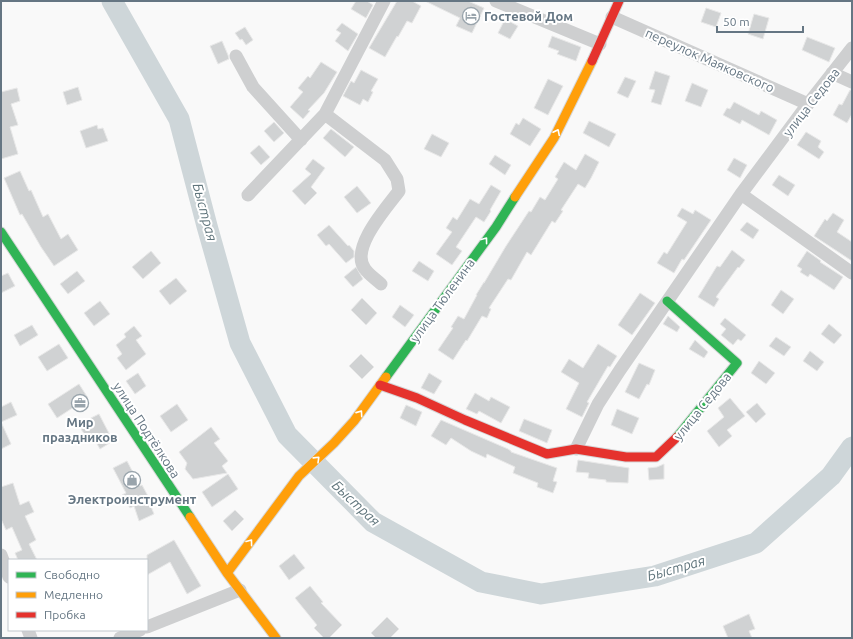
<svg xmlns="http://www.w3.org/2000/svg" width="853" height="639" font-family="Ubuntu,sans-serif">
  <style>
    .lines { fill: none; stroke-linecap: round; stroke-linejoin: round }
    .river { stroke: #ced6d9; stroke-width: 21 }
    .building { fill: #d0d2d3; stroke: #e8e8e8 }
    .fast-casing { stroke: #d5d6d7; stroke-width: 11 }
    .slow-casing { stroke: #d5d6d7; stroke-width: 11 }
    .jam-casing { stroke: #d5d6d7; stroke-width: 11 }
    .street { stroke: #cecfd0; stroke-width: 13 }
    .fast { stroke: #30b455; stroke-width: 9 }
    .slow { stroke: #ff9f0a; stroke-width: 9 }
    .jam { stroke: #e5322d; stroke-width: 9 }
    .oneway { stroke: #fff }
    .labels { text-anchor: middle; stroke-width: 4; stroke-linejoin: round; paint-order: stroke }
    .poi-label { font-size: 13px; font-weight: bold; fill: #657683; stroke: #fff }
    .street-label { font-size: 13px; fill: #657683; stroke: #fff }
    .water-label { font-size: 14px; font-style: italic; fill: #60757c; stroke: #fff }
  </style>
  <rect width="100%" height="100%" fill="#f9f9f9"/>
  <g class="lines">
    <path class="river" d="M112,1L179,119L207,226L240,343L287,435L373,522L481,582L541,594L655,576L756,543L831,476L852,447"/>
  </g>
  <path class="building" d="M356,1H367L373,5L366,18L351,9Z
    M397,1H412L421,6L412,23L407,21L398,37L397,36L385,57L369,48Z
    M425,1H468L484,8L472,33L456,26L460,18Z
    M706,8L721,13L716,27L701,22Z
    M754,14L769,18L763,39L748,34Z
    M505,19L518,26L510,39L498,33Z
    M342,23L358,34L348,51L335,41L341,33L336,30Z
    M245,27L253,40L246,45L242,39L240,40L235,33Z
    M552,36L581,47L576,61L557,54L559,51L548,47Z
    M807,37L835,48L829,62L802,50Z
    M222,41L228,55L229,59L218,64L210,46Z
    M321,62L337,72L324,93L308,110L310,111L303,119L290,107L303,92L298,88L308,76L310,78Z
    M361,70L378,79L371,91L373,92L368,102L363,99L360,105L343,96L351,81L354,83Z
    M655,71L670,76L661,105L651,102L655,90L649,89Z
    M625,77L636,81L628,98L617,93Z
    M548,79L563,86L548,115L534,108Z
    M692,83L708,90L701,107L685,101Z
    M78,87L82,100L67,105L63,92Z
    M17,88L20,101L11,104L18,125L10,127L18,154L1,159V92Z
    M850,90H852V114L847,123L833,115L839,104L842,105Z
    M734,102L759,115L761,111L777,120L769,135L742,120L740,124L723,115L727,108L730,109Z
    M523,118L541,129L530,146L510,134L516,123L519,125Z
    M589,121L616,134L609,147L583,133Z
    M274,122L284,133L274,142L264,131Z
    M97,125L98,129L103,128L108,141L86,148L80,131Z
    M331,129L354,147L345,157L323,138Z
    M806,132L821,141L818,147L824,152L819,159L797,145Z
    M432,134L449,143L441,157L424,149Z
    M259,145L270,157L261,165L250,153Z
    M585,154L599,162L591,178L585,188L578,184L561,210L563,211L555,223L552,221L531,255L527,252L511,280L508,279L489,308L491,309L487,318L482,316L467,341L466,340L453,360L438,350L453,328L451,327L458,316L464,319L477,295H476L484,282V283L506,246L529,211L531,212L540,197L545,200L558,179L555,177L564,162L576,170Z
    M495,155L511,165L505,175L489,164Z
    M734,158L747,165L740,178L727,170Z
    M313,159L325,168L311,187L317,193L305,205L292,191L311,174L305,169Z
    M20,171L29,191L31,190L43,217L48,214L61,239L68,234L78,250L54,266L41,247L22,214L20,215L4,178Z
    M779,175L795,185L788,196L772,185Z
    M491,185L501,191L490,210L491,211L484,222L476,217L456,247L462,251L452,265L436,254L452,232L446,228L453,217L457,220L470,199L479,204Z
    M357,186L371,203L357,213L344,197Z
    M682,208L693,214L695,210L711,220L684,260L682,259L674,273L657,263L664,252L667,254L687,222L677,216Z
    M833,213L844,220L837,232L852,242V261L814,236L825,219L827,221Z
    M747,222L759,230L753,239L740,230Z
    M329,225L348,246L349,245L354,251V257L346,263L329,244L326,246L317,235Z
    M732,250L745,260L739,268L738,267L716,297L719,299L714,307L698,297L717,266L720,267Z
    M151,251L161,263L143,279L132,267Z
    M807,251L821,261L820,262L843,277L834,290L810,274L808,277L800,272L802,269L797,266Z
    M419,261L434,271L428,281L412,271Z
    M356,267L363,279L353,287L344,277Z
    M77,271L85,281L68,294L60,284Z
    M8,273L15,286L1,293V276Z
    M176,278L187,291L170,305L159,291Z
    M781,290L794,299L783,314L771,305Z
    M640,293L655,303L632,335L618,325Z
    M362,298L377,313L366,325L351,310Z
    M100,301L110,314L94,326L84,313Z
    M400,305L414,315L405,327L392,317Z
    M668,316L680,327L677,332L663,324Z
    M725,318L746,335L741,341L738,339L733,345L721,335L726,329L720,324Z
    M829,324L842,335L834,344L821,334Z
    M32,325L38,335L20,346L14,335Z
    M134,326L142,336L136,340L146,354L126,370L117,358L122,354L116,345L126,337L124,334Z
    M776,337L791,347L784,356L769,346Z
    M695,340L708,352L704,358L689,349Z
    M59,344L68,358L47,371L38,357Z
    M598,344L617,356L610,367L608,366L587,402L589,403L582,417L566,409L579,383L561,372L569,359L583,368Z
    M810,351L824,362L817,371L803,361Z
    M361,354L374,367L362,379L349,366Z
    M759,361L775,373L766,384L751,373Z
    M639,363L655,370L649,385L647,384L639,399L625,392Z
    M138,373L146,386L135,394L126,381Z
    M429,373L442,381L434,394L421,388Z
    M79,384L88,398L57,418L48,404Z
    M475,393L489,401L491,397L510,407L501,423L479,411L477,414L466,409Z
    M730,398L745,416L727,430L732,436L719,447L707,431L724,417L718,408Z
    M11,402L17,415L1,422V407Z
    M757,403L766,414L756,423L746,412Z
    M177,404L188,420L171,432L160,416Z
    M406,405L422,412L416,426L400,418Z
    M617,409L639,418L632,434L611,425Z
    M99,414L113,441L100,449L92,435L87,438L79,426L91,418Z
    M524,419L552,430L547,443L519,431Z
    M441,420L508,449L511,451V452L557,468L553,481L557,482L553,493L537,487L538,483L513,473L515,467L487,454L486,458L471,451L451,438L446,445L431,436Z
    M1,422L11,444L1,449Z
    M211,427L220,439L214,443L228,461L222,466L227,473L193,479L185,469L187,463L179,452Z
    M578,460L629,468L628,483L606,482V480L588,478L589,473L576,472Z
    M127,461L140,486L142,485L149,498L148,499L154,514L139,521L134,506L130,508L122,495L126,493L113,468Z
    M664,464V479L649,480L648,468L657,467Z
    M228,474L238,489L212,507L202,492Z
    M13,483L20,505L29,501L34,512L25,516L36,540L29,544L37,560H18L15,553L22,550L12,527L6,530L1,519V487Z
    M235,510L244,519L232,531L223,521Z
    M174,540L201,586L187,594L170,562L147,575V555Z
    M294,554L305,568L289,580L279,566Z
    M310,586L323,602L321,603L342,625L329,638H324L314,628L317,625L295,598Z
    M749,614L755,629L749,631L752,638H728L723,626Z
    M387,617L399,629L390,638H376L371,633Z"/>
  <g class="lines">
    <g class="fast-casing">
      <path id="fast" d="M1,232L190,517
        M667,301L737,363L677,437
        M386,377L496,227L515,197"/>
    </g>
    <g class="slow-casing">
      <path id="slow" d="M515,197L554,138L592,61
        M190,517L227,573L276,638
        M227,573L299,476L334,443L354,421L386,377"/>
    </g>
    <g class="jam-casing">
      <path id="jam" d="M592,61L619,1
        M380,385L417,398L465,420L547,454L576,449L626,457H656L677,437"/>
    </g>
    <path class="street" d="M496,1L600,44
      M612,17L808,104
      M236,56L253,87L301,140
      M832,73L852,82
      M325,114L385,160L397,179L399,191C387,207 349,249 365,269C369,275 376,279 381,284
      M741,194L852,273
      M248,195L325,114L384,1
      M576,449L598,404L620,370L741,194L808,104L852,48
      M1,555L9,577
      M147,627L240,590
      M28,630L31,638
      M120,638L140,630"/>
    <use href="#fast" class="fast"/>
    <use href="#slow" class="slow"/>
    <use href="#jam" class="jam"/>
  </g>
  <defs><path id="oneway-chevron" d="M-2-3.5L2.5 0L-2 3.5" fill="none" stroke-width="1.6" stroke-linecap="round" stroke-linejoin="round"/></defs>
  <g class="oneway">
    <use href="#oneway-chevron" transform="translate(557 132) rotate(-64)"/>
    <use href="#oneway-chevron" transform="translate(485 240) rotate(-53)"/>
    <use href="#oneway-chevron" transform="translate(360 413) rotate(-55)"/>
    <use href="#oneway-chevron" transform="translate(317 459) rotate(-44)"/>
    <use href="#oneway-chevron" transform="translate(250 542) rotate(-53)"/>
  </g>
  <defs>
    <g id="hotel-ring" transform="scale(0.9)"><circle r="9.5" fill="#fff" stroke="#99a4ac" stroke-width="1.5"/><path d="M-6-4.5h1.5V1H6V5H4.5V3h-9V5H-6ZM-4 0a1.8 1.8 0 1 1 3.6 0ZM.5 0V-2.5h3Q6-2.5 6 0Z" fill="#99a4ac"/></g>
    <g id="office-ring" transform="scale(0.9)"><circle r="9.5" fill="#fff" stroke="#99a4ac" stroke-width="1.5"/><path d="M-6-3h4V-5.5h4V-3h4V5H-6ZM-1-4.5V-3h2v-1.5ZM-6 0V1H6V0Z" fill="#99a4ac"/></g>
    <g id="shop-ring" transform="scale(0.9)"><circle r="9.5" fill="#fff" stroke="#99a4ac" stroke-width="1.5"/><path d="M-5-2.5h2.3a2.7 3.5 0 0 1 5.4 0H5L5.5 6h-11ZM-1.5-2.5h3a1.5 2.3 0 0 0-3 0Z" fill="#99a4ac"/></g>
  </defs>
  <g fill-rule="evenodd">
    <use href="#hotel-ring" x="471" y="16"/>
    <use href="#office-ring" x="80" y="403"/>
    <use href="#shop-ring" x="132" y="480"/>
  </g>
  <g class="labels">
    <g class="poi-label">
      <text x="484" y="21" text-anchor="start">Гостевой Дом</text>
      <text x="80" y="427">Мир<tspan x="80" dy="15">праздников</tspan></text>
      <text x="132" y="504">Электроинструмент</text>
    </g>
    <g class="street-label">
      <text transform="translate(710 60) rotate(24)" y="5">переулок Маяковского</text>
      <text transform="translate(811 102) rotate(-52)" y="5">улица Седова</text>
      <text transform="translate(442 300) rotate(-54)" y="5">улица Тюленина</text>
      <text transform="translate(702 406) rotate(-51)" y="5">улица Седова</text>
      <text transform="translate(147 430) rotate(57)" y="5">улица Подтёлкова</text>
    </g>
    <g class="water-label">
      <text transform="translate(205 212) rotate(75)" y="5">Быстрая</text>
      <text transform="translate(356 503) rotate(43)" y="5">Быстрая</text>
      <text transform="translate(676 568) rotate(-16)" y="5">Быстрая</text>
    </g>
  </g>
  <rect width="853" height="639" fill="none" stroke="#657683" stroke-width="4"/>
  <rect x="8" y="559" width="140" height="72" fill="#ffffff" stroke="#c1c8cd"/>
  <rect x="16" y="572" width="20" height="6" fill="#30b455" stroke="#c1c8cd"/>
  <text x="44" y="579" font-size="12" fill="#657683">Свободно</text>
  <rect x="16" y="592" width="20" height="6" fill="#ff9f0a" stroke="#c1c8cd"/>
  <text x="44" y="599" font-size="12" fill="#657683">Медленно</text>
  <rect x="16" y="612" width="20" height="6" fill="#e5322d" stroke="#c1c8cd"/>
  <text x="44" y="619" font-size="12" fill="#657683">Пробка</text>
  <path d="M717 26v6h86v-6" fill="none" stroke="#657683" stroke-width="2"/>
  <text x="723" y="26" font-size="12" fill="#657683" stroke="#ffffff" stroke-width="3" paint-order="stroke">50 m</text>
</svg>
